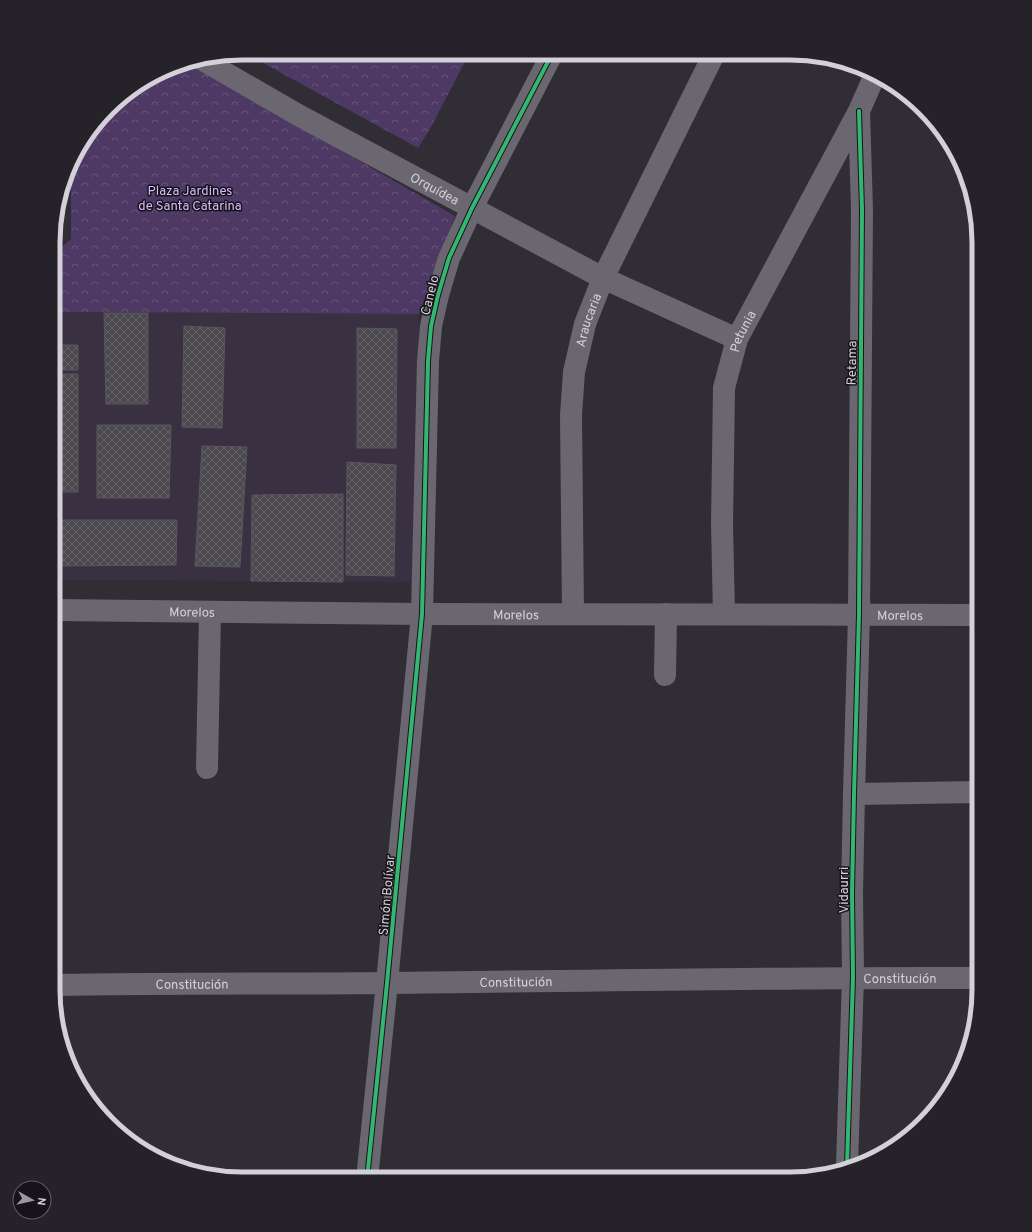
<svg xmlns="http://www.w3.org/2000/svg" width="1032" height="1232" font-family="Overpass,sans-serif">
  <style>
    .built { fill: #393142 }
    .park { fill: url(#park-crowns) }
    .building { fill: url(#building-cross-hatch); stroke: #58565b }
    .lines { fill: none; stroke-linecap: round; stroke-linejoin: round }
    .minor { stroke: #6b6770; stroke-width: 22 }
    .tertiary { stroke: #6b6770; stroke-width: 22 }
    .cycleway-casing { stroke: #16141a; stroke-width: 6 }
    .cycleway { stroke: #33b770; stroke-width: 4 }
    .labels { text-anchor: middle; stroke-width: 3; stroke-linejoin: round; paint-order: stroke }
    .street-label { font-size: 13px; fill: #d4d0d8; stroke: #16141a }
    .park-label { font-size: 13px; fill: #d8bcfe; stroke: #16141a }
    .rim { fill: none; stroke: #d4d0d8; stroke-width: 5 }
  </style>
  <defs>
    <pattern id="park-crowns" width="20" height="18" patternUnits="userSpaceOnUse"><rect width="20" height="18" fill="#4d3964"/><path d="M2 6a3 3 0 1 1 6 0M12 15a3 3 0 1 1 6 0" fill="none" stroke="#665579"/></pattern>
    <pattern id="building-cross-hatch" width="8" height="8" patternUnits="userSpaceOnUse"><rect width="8" height="8" fill="#4b484e"/><path d="M0 0l8 8M0 8l8-8" fill="none" stroke="#646167"/></pattern>
  </defs>
  <rect width="100%" height="100%" fill="#302d34"/>
  <path class="built" d="M54,312L419,314L415,582L54,580Z"/>
  <path class="park" d="M245,53L469,54L431,127L418,148Z
    M188,62L455,216L419,314L54,312L55,253L71,239V169L78,148L118,100L181,63Z"/>
  <path class="building" d="M104,313H148V404H106Z
    M184,326L225,328L222,428L182,427Z
    M357,328L397,329L396,448H357Z
    M54,345H78V370H54Z
    M54,374H78V492H54Z
    M97,425H171L169,498H97Z
    M202,446L247,447L240,567L195,566Z
    M347,462L396,465L394,576L346,575Z
    M343,494V582L251,581L252,495Z
    M54,520H177L176,565L54,566Z"/>
  <g class="lines">
    <g class="minor">
      <path id="s1" d="M203,60L300,116L603,278L737,339"/>
      <path id="s2" d="M573,613L571,415L574,372L585,324L603,278L714,54"/>
      <path id="s3" d="M724,614L722,525L724,388L737,339L859,111L874,77"/>
      <path d="M665,675L666,614"/>
      <path d="M207,768L210,612"/>
      <path d="M854,794L979,792"/>
      <path id="s4" d="M53,985C165,983 276,984 388,983C585,981 782,977 979,978"/>
      <path d="M847,1165L853,977L852,893L854,794L859,615L862,210L859,111"/>
      <path d="M367,1179L387,983L422,614L428,361L431,326L438,295L449,258L472,208L552,54"/>
    </g>
    <path class="tertiary" id="s5" d="M54,610L422,614L979,615"/>
    <g class="cycleway-casing">
      <path id="cycleway" d="M847,1165L853,977L852,893L854,794L859,615L862,210L859,111
        M367,1179L387,983L422,614L428,361L431,326L438,295L449,258L472,208L552,54"/>
    </g>
    <use href="#cycleway" class="cycleway"/>
  </g>
  <g class="labels">
    <g class="street-label">
      <text dy="5" stroke="none"><textPath href="#s1" startOffset="265">Orquídea</textPath></text>
      <text transform="translate(429 295) rotate(-76)" y="5">Canelo</text>
      <text dy="5" stroke="none"><textPath href="#s2" startOffset="295">Araucaria</textPath></text>
      <text dy="5" stroke="none"><textPath href="#s3" startOffset="286">Petunia</textPath></text>
      <text transform="translate(851 363) rotate(-89)" y="5">Retama</text>
      <text dy="5" stroke="none"><textPath href="#s5" startOffset="138">Morelos</textPath></text>
      <text dy="5" stroke="none"><textPath href="#s5" startOffset="462">Morelos</textPath></text>
      <text dy="5" stroke="none"><textPath href="#s5" startOffset="846">Morelos</textPath></text>
      <text transform="translate(843 890) rotate(-90)" y="5">Vidaurri</text>
      <text transform="translate(386 895) rotate(-85)" y="5">Simón Bolívar</text>
      <text dy="5" stroke="none"><textPath href="#s4" startOffset="847">Constitución</textPath></text>
      <text dy="5" stroke="none"><textPath href="#s4" startOffset="463">Constitución</textPath></text>
      <text dy="5" stroke="none"><textPath href="#s4" startOffset="139">Constitución</textPath></text>
    </g>
    <g class="park-label">
      <text x="190" y="195">Plaza Jardines<tspan x="190" dy="15">de Santa Catarina</tspan></text>
    </g>
  </g>
  <path d="M0 0H1032V1232H0ZM242 60H790A182 182 0 0 1 972 242V990A182 182 0 0 1 790 1172H242A182 182 0 0 1 60 990V242A182 182 0 0 1 242 60Z" fill="#252329" fill-rule="evenodd"/>
  <path class="rim" d="M242 60H790A182 182 0 0 1 972 242V990A182 182 0 0 1 790 1172H242A182 182 0 0 1 60 990V242A182 182 0 0 1 242 60Z"/>
  <g transform="translate(32 1200) rotate(98)"><circle r="19" fill="#16141a" stroke="#625f66"/>
  <path d="M0-3L7 15L0 10L-7 15Z" fill="#9b979f"/>
  <text y="-6" font-size="11" font-weight="bold" text-anchor="middle" fill="#d4d0d8">N</text>
  </g>
</svg>
